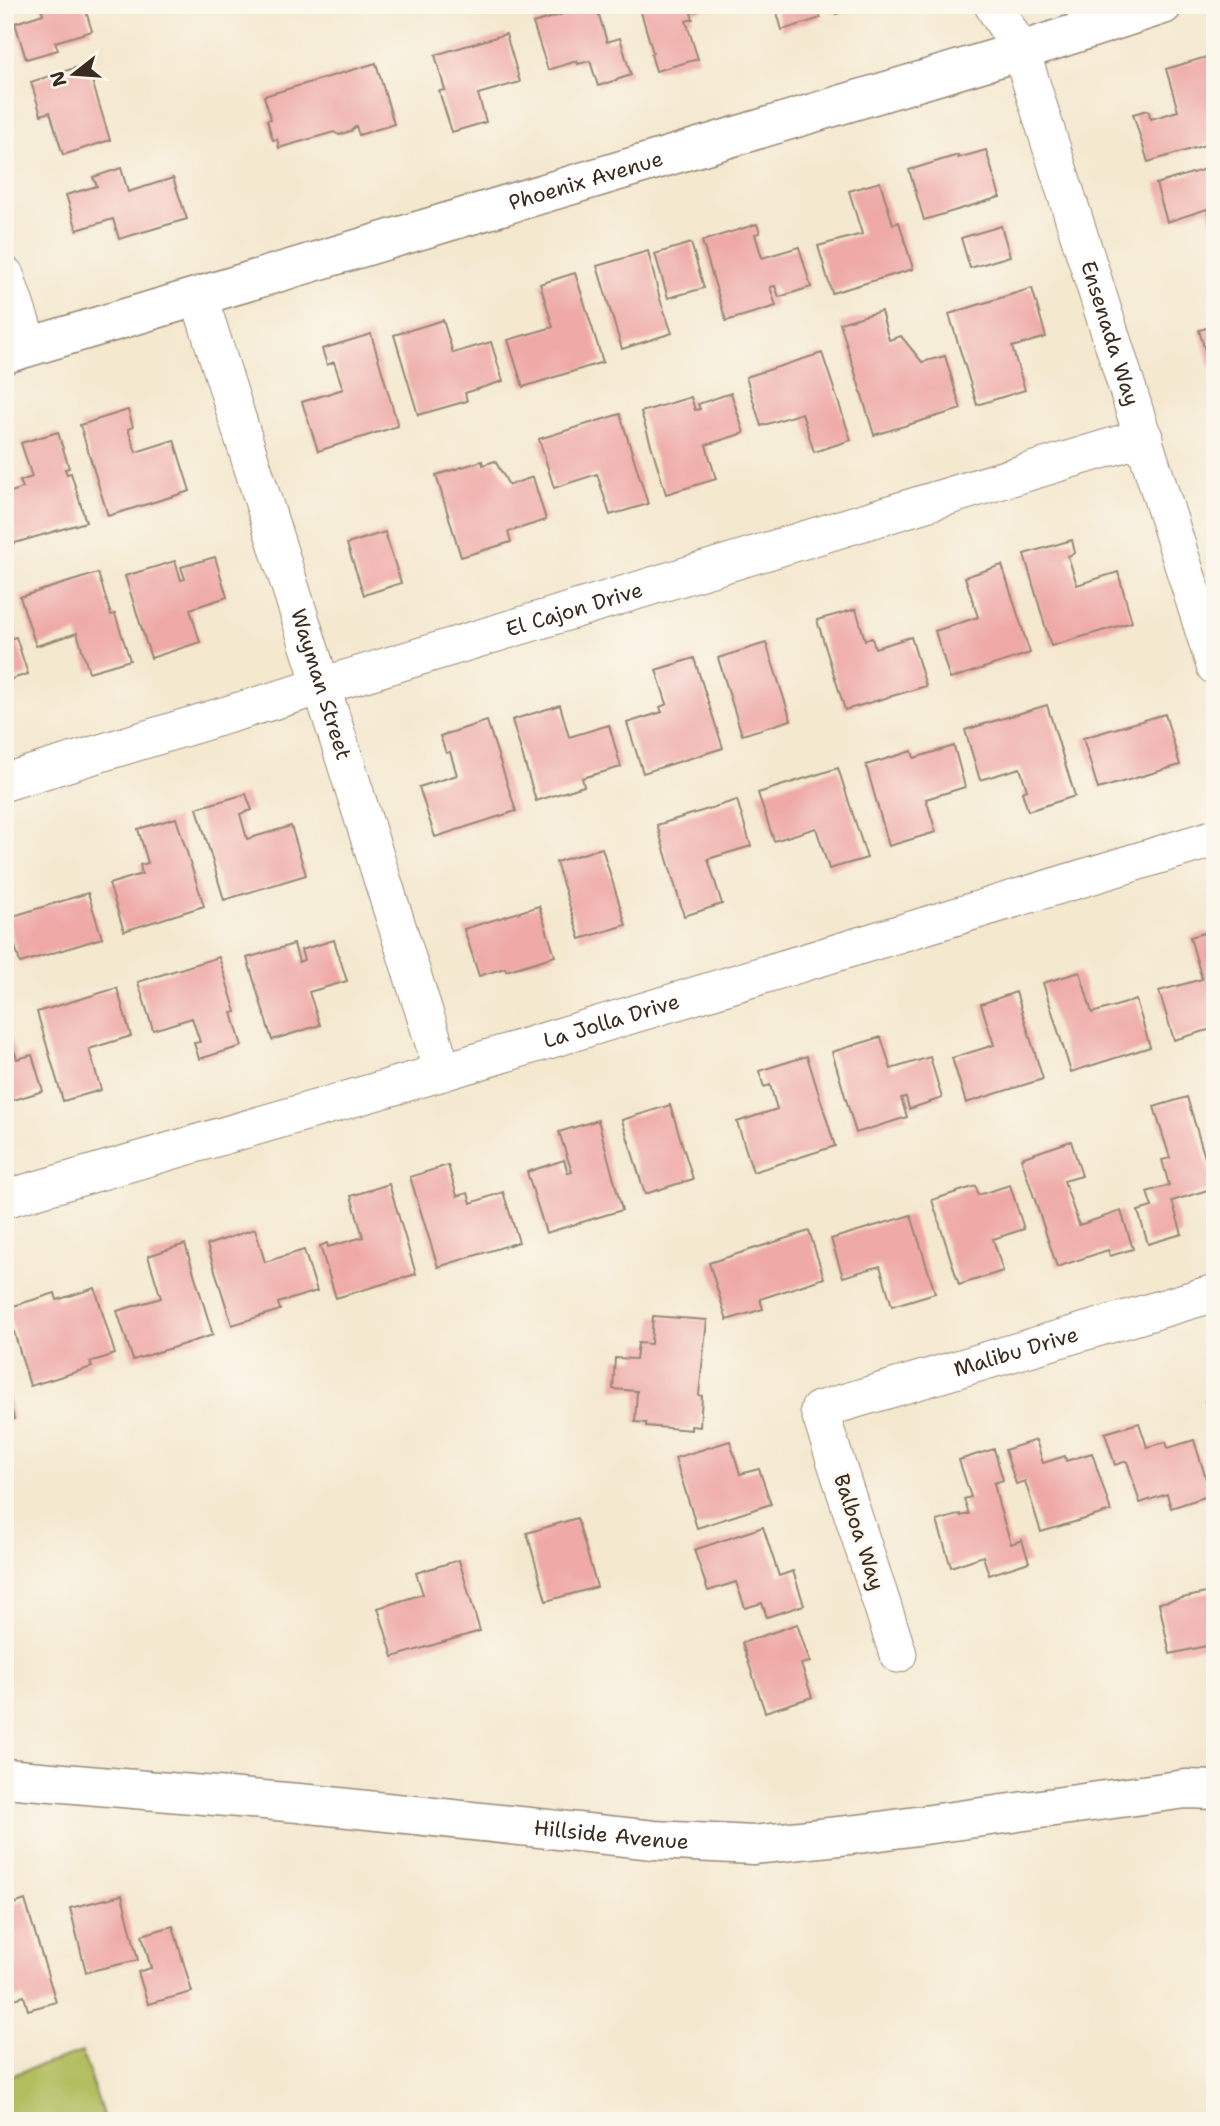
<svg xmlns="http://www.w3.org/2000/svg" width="1220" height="2126" font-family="'Shantell Sans',sans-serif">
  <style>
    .green { fill: #b2be60; stroke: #76743f; stroke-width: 2 }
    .building { fill: #efaaa8 }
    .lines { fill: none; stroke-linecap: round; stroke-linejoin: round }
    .street-casing { stroke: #988976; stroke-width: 39 }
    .secondary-casing { stroke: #988976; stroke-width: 41 }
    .street { stroke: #fff; stroke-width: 37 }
    .secondary { stroke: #fff; stroke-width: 38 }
    .labels { text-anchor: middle; stroke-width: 5; stroke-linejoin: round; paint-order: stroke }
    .street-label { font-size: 21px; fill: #3b2a1e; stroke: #fbf7ec }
  </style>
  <rect width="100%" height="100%" fill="#fbf7ec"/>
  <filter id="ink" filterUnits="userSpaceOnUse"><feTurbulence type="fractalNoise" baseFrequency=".0143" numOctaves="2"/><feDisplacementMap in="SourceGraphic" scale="14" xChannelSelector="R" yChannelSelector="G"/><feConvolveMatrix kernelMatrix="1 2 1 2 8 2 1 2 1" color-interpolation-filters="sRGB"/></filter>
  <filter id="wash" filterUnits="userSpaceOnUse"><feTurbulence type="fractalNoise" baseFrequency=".00686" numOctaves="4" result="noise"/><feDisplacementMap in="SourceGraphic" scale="28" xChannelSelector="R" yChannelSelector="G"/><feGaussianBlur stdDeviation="1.57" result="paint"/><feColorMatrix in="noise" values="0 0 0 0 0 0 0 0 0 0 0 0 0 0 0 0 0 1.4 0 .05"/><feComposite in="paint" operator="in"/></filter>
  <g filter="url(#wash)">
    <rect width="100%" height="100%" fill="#f4e8cf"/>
    <path class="green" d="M82,2052L105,2121H5V2077Z"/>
    <g id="blocks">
      <path class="building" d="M40,5H84L92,31L55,42L58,50L26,59L15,23L43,14Z
        M557,5H596L607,42L620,38L631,75L598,86L590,61L578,64L577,61L548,70L533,23L560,15Z
        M639,5H709V7L691,13L693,19L686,21L698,59L656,71L651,54L653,53Z
        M775,5H815L821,18L782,30Z
        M833,5H861V6L836,14Z
        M506,34L520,82L478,94L486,122L452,132L439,91L445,90L435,55Z
        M1213,55L1215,142L1148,162L1133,114L1148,110L1151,119L1178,111L1166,69Z
        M376,63L394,124L359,135L356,126L351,131L339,135L334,132L279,148L277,139L273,140L267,120L271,119L264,96Z
        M87,64L110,140L63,155L50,112L41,115L31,82Z
        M986,150L1000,197L924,220L909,170L958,155V158Z
        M1215,166V231L1207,209L1167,222L1156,184Z
        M121,168L128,192L173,178L187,219L119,239L113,219L77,230L66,195L97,186L93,177Z
        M880,182L893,224L899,222L913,269L832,293L818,246L862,234L849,191Z
        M757,224L760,233L755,234L762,258L799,247L811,287L779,297L775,286L770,287L776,306L726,321L702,241Z
        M1001,226L1010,256L970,268L961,238Z
        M691,243L704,288L668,298L655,254Z
        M648,251L660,299L672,333L622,349L597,266Z
        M575,273L603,362L523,387L508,340L553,327L540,284Z
        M1032,288L1046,337L1012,347L1025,390L977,405L949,314Z
        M881,311L889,340L901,336L922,362L945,356L961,409L874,435L840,323Z
        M443,320L453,353L491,342L503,381L465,393L467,401L418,415L394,335Z
        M1215,326V366L1210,368L1199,330Z
        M371,334L398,426L318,451L302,402L343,389L334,362L327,365L322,349Z
        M822,353L851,440L814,452L802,413L761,426L746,377Z
        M731,393L744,433L706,445L716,479L666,494L641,412L691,397L695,410L700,409L698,404Z
        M128,410L133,427L128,429L136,452L174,440L190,491L108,516L80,425Z
        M620,414L648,504L610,515L597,474L554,488L539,439Z
        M58,432L69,468L65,469L67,474L71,473L86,522L5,546V494L23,488L20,481L32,477L21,443Z
        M482,461L483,465L495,461L509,485L533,477L546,520L508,532L511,542L461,557L436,475Z
        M385,532L401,583L364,595L347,544Z
        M1072,540L1075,553L1068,556L1077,585L1118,572L1132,622L1051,646L1024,554Z
        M215,557L227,597L190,609L200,642L151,658L125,576L175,561L181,580L185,579L181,567Z
        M1002,565L1030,653L950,679L935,631L978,617L965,577Z
        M98,573L111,615L115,614L130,660L89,672L77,633L36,646L20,597Z
        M856,609L865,640L872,638L875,648L911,637L926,686L845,710L817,620Z
        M16,637L28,674L5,681V640Z
        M766,643L791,720L742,735L718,658Z
        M694,658L723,748L643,773L627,723L662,712L660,707L667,704L656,670Z
        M560,705L569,737L609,725L621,767L582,778L584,786L536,801L512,720Z
        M1047,705L1075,796L1028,811L1022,792L1027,790L1020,768L980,780L965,730Z
        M1165,714L1180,765L1098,789L1083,738Z
        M487,721L516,811L435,837L419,787L457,775L450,752L446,753L440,736Z
        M954,746L965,787L926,799L936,832L889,846L866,765L912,751L914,758Z
        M838,768L867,858L829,869L816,828L774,841L758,793Z
        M246,794L252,810L240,814L247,839L291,826L306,875L224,900L197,808Z
        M737,800L751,846L708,859L722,904L684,916L657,825Z
        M176,818L204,906L124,931L109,884L142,874L140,865L148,863L138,829Z
        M602,848L626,925L580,939L556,862Z
        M88,893L102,938L20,963L7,918Z
        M539,906L555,956L506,971L505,968L479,976L464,929Z
        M1215,930V1028L1174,1040L1159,991L1202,979L1190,937Z
        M334,940L347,981L309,992L320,1025L272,1040L247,958L294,944L299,962L304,960L301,950Z
        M219,957L236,1012L232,1013L242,1046L199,1059L194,1043L200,1042L192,1018L153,1030L138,982Z
        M1080,972L1092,1013L1136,1000L1150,1047L1071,1072L1043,983Z
        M117,988L131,1036L89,1049L101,1090L63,1101L37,1012Z
        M1016,992L1043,1079L966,1103L952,1058L994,1045L981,1004Z
        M6,1024L17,1059L32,1055L43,1091L7,1102L5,1095Z
        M881,1037L891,1069L930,1057L942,1098L909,1109L906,1097L901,1098L907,1117L856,1133L832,1052Z
        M807,1056L835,1146L753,1172L737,1122L777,1109L770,1085L764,1087L759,1071Z
        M1187,1097L1214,1188L1172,1201L1182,1234L1148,1244L1138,1211L1152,1207L1147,1192L1169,1185L1162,1160L1170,1158L1154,1107Z
        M670,1105L693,1179L645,1194L622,1120Z
        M598,1120L622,1210L546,1233L527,1172L564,1160L568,1173L572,1172L559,1132Z
        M1071,1141L1082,1176L1064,1181L1079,1225L1121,1211L1133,1249L1110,1256L1108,1250L1057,1267L1021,1158Z
        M448,1165L457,1196L468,1193L471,1203L503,1192L519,1242L438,1267L410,1177Z
        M389,1184L416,1274L336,1298L320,1246L327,1243L328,1247L363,1237L351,1196Z
        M1010,1185L1024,1229L993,1239L1003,1271L959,1285L932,1200L976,1186L978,1195Z
        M911,1215L935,1293L892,1306L880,1266L843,1277L831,1239Z
        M255,1229L265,1262L304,1250L317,1291L278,1303L280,1310L232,1325L207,1245Z
        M809,1231L824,1278L760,1299L763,1309L727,1320L709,1263Z
        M185,1244L213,1335L133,1360L117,1311L161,1298L148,1256Z
        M95,1288L115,1354L90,1362L92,1367L30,1386L7,1308L55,1293L57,1300Z
        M653,1316L707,1320L699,1395L702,1396L700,1427L691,1426V1430L646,1426V1423L635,1422L637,1391L613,1389L615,1358L636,1359L638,1343L651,1344Z
        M6,1384L14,1419L5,1422V1384Z
        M1215,1398V1430H1214L1205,1401Z
        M1139,1423L1147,1447L1166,1442L1168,1448L1194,1440L1211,1495L1171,1508L1167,1494L1140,1503L1127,1461L1115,1465L1105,1433Z
        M1036,1440L1043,1463L1065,1456L1066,1461L1092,1453L1111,1511L1041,1532L1025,1481L1016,1484L1005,1450Z
        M730,1441L740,1474L759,1469L771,1504L697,1528L675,1458Z
        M994,1449L1003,1480L994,1483L999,1506L1011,1544L1022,1540L1029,1562L989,1575L983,1556L951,1567L937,1521L961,1514V1516L969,1514L964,1499L971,1497L959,1460Z
        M577,1518L597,1587L546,1601L527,1533Z
        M763,1527L779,1576L793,1571L804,1605L767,1617L762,1603L745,1608L736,1582L708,1591L694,1550Z
        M459,1560L480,1631L393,1657L378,1608L423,1594L416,1573Z
        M1215,1591V1679L1214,1680L1206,1646L1170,1654L1159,1603Z
        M797,1624L810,1662L801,1664L812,1697L765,1712L742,1643Z
        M122,1895L138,1960L86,1972L70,1908Z
        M25,1900L56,2002L28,2010L24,1996L5,2002V1907Z
        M173,1926L192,1992L148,2004L138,1972L151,1968L142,1935Z"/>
    </g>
  </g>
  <g filter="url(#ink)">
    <use href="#blocks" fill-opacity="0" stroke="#988976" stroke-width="2"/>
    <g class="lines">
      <g class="street-casing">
        <g id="street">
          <path id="s1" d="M993,5L1021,51L1215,666"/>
          <path d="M5,275L29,346"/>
          <path id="s2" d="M199,297L443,1072"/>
          <path id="s3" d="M5,782L1144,437"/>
          <path id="s4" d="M5,1199L443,1072L1215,838"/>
          <path id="s5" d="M898,1654L819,1410L1215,1293"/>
        </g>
      </g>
      <g class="secondary-casing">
        <g id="secondary">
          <path id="s6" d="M5,354L1021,51L1163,5"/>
          <path id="s7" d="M5,1778L310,1804L654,1840L753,1845L858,1834L1186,1789L1215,1790"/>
        </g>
      </g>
      <use href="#street" class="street"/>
      <use href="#secondary" class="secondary"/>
    </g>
  </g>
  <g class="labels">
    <g class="street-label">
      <text dy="7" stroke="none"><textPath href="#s6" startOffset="606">Phoenix Avenue</textPath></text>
      <text dy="7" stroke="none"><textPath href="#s1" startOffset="350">Ensenada Way</textPath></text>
      <text dy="7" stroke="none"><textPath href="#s3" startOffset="595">El Cajon Drive</textPath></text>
      <text dy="7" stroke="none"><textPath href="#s2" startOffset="406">Wayman Street</textPath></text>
      <text dy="7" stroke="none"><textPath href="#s4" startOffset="632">La Jolla Drive</textPath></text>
      <text dy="7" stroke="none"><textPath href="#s5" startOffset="462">Malibu Drive</textPath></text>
      <text transform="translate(859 1532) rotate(72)" y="7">Balboa Way</text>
      <text dy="7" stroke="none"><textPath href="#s7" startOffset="609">Hillside Avenue</textPath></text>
    </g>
  </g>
  <rect width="1220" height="2126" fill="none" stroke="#fbf7ec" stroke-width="28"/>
  <g transform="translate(74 74) rotate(253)" stroke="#fbf7ec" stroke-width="5" paint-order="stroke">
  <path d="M0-5L12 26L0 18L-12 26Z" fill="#3b2a1e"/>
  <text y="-10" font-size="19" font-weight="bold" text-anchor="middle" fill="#3b2a1e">N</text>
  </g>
</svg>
